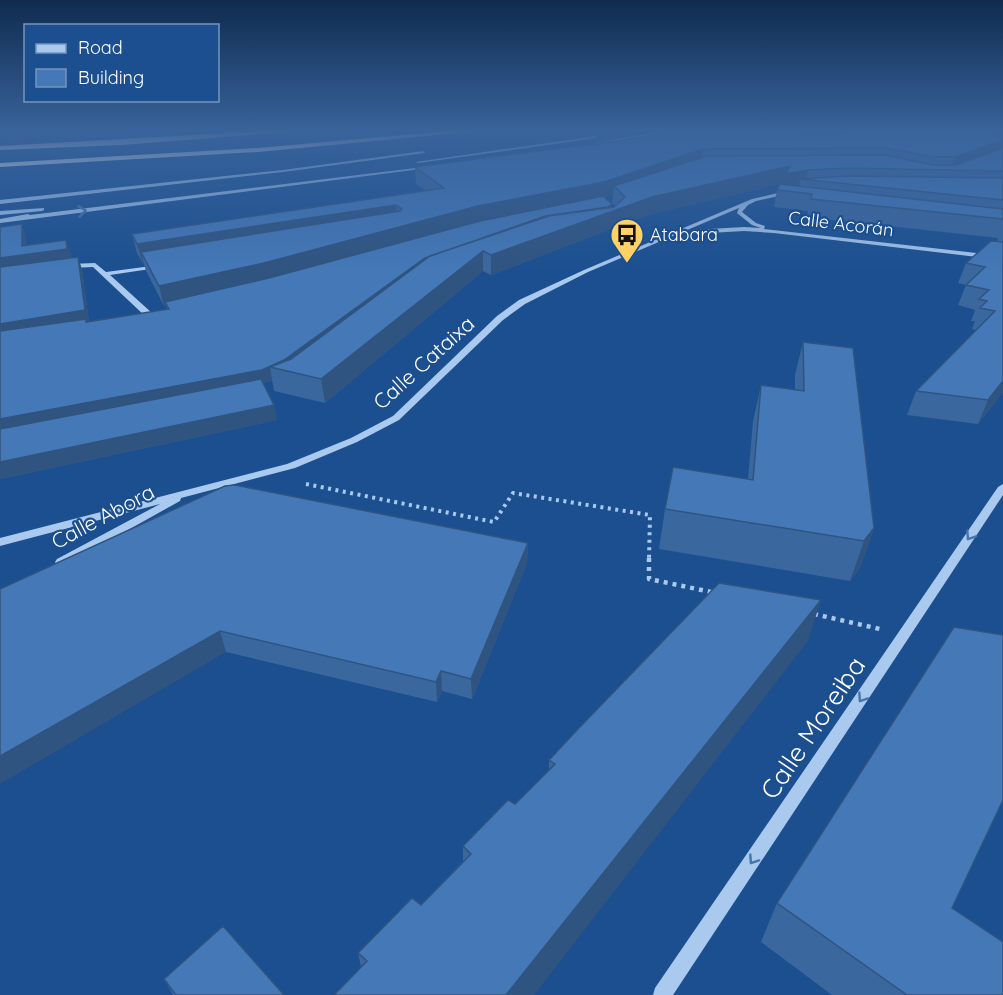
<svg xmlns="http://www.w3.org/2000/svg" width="1003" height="995" font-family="Quicksand,sans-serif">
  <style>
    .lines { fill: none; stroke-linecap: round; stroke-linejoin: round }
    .path-far1 { stroke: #a9c9ee; stroke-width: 4; stroke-dasharray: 3 4.5; stroke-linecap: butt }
    .path { stroke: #a9c9ee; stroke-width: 4.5; stroke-dasharray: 4 5; stroke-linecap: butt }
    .minor { fill: #a9c9ee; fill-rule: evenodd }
    .highway { fill: #fff; fill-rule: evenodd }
    .wall { fill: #3a679d; fill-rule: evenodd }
    .shaded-wall { fill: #305480 }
    .building { fill: #4478b7; stroke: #305480; stroke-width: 1.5 }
    .oneway { stroke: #4674ac }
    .labels { text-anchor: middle; stroke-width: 4.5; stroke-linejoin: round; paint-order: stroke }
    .far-street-label { font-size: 18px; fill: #fff; stroke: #1b4f8f }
    .far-poi-label { font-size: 18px; fill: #fff; stroke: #1b4f8f; text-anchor: start }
    .street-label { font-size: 21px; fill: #fff; stroke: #1b4f8f }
    .near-street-label { font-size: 26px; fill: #fff; stroke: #1b4f8f }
  </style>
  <rect width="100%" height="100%" fill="#1b4f8f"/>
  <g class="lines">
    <path class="path-far1" d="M306,484L494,522L513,493L650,515L649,560"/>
    <path class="path" d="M649,558V579L716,593
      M814,614L880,629"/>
    <path class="minor" d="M662,131H674L587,146L585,145Z
      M595,136L597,138L418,163L416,162Z
      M423,151L425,153L283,172L0,204V200L283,170Z
      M431,166L429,168L0,223V219L28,214L30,215Z
      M790,190L792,193L756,201L748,205L742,212L756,223L765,226L764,229L1003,256V260L774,233L744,231L692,234L689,232L692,230L744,227L761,228L752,225L737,213L739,208L588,272L525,304L503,320L399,420L357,442L295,468L181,498L180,501L65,565H57L55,562L57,559L160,504L0,546V538L287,464L351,438L393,416L497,316L519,300L584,270L752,199Z
      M44,208V210L42,211L0,215V211Z
      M95,263L106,272L159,265V267L157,268L110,275L152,313V317H146L93,267L69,268L66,266L69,264Z
      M1003,484V495L673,995H653L655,988L998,487Z"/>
    <path class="highway" d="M259,131H299L121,145L0,150V146Z
      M447,131H479L258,152L0,167V163L258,148Z"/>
  </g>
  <path class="wall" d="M3,131H64L15,139Z
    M133,131H167L141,136Z
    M802,131H1003V392L978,424L907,415L916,391L976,330L972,329L975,321H971L975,310L958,305L966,285L958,283L966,263L997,241L998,238L807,217L808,211L774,207L777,190L784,185V183L650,214L491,275L483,271L325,403L274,391L272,380L263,384L277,420L0,479L2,227L26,236V245L70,251L71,258L82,269L89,322L167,309L166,306H164L146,271L144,264H143L137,253L132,234L426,191L416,184L415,167L802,133ZM613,195L612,203L615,206L612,208L605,198Z
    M803,342L874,528L860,568L850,581L659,549L665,509L748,479L753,421L761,385L795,390V375Z
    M528,543L527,563L472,699L442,691L437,702L226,652L0,589Z
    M808,641L361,967L358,953L421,905L463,861V846L515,804L549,770V760Z
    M777,903L952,908L1003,995H832L761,942Z
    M164,979L284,995H173Z"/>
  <path class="shaded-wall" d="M27,131H64L15,139L14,133Z
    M140,131H167L141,136Z
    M825,131H890L822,144Z
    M1003,140V152L951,170L955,157Z
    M703,149L701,165L614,186L613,195L602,199L267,283L165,302L166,306H164L159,286Z
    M790,166L808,170L806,179H800L799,187L782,190L784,183L650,214L491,275V255L544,227L425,270L290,372L270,367L272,380L264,384L0,435V419L425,258L545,216L612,204V211L652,197Z
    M396,205L398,223L141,252L144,264H143L137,244Z
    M22,224L26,236V255L66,240L70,251L71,261L0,271V258L22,246Z
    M483,251V271L325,403L321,379Z
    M78,257L82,269L89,323L0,338V324Z
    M1003,381V392L978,424L988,400Z
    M274,405L277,420L0,479V462Z
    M874,528L860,568L850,581L864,541Z
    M528,543L527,563L472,699L471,679Z
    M821,600L808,641L534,995H506Z
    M220,631L226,652L0,784V756Z
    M441,671L442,691L437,702L436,682Z"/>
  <path class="building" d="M10,131H27L14,133Z
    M676,131H797L808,135H825L853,131H989L1003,136V140L955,157H934L885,148L703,149L604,182L478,206L264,263L159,286L141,252L400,211L402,209L396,205L137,244L132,234L444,188L415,167L617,141Z
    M1003,148V171L847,168L808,170L786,174L790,166L652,197L491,255L483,251L321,379L270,367L291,359L430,256L549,216L614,207L625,197L614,186L706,156L885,155L933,165H956Z
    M847,176L1003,178V200L800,179Z
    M780,184L1003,209V219L811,199L812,194L777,190Z
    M603,196L612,204L608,207L545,216L425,258L284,360L262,370L0,419V331L86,319V322L169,309L165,302L269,278L480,221Z
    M0,223V227L22,224V246L66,240L67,249L0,258Z
    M991,241L1003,242V381L988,400L916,391L995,311L980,308L987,301L979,299L989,290L966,285L985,267L966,263Z
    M78,257L85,310L0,324V267Z
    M803,342L853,348L874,528L864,541L665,509L673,467L753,480L761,385L804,391Z
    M261,379L274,405L0,462V429Z
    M235,485L528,543L471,679L441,671L436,682L220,631L0,756V589L225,486Z
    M719,583L821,600L506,995H334L367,961L358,953L412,898L421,905L471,854L463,846L508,800L515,804L555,764L549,760L578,729Z
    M954,627L1003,635V800L952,908L1003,942V995H907L777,903Z
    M223,926L284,995H176L164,979Z"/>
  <defs><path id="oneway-chevron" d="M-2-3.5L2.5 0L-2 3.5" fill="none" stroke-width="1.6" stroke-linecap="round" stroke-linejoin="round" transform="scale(1.5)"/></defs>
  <g class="oneway">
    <use href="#oneway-chevron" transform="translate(82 211) rotate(-7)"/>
    <use href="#oneway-chevron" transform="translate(970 536) rotate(124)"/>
    <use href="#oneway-chevron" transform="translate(862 698) rotate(124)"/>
    <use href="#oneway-chevron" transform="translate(753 860) rotate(124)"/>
  </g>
  <linearGradient id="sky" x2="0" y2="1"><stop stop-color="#0f2b4f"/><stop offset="0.48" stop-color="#39639b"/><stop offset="1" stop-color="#39639b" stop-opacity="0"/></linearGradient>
  <rect width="1003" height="271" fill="url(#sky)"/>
  <defs>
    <g id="bus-pin" transform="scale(1.725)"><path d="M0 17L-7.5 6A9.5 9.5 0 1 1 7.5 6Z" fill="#ffd166" stroke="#1b4f8f"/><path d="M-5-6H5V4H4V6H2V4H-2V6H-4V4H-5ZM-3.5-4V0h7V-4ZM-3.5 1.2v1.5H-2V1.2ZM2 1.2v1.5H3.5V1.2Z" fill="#111"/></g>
  </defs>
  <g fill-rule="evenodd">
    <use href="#bus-pin" x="627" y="235"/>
  </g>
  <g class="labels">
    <g class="far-street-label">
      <text transform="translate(841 224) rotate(7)" y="6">Calle Acorán</text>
    </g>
    <g class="far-poi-label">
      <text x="650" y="241">Atabara</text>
    </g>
    <g class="street-label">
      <text transform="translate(424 363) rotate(-42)" y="7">Calle Cataixa</text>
      <text transform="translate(103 517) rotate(-28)" y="7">Calle Abora</text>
    </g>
    <g class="near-street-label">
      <text transform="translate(813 728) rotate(-56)" y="9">Calle Moreiba</text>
    </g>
  </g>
  <rect x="24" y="24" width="195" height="78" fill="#1b4f8f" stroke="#7695bc" stroke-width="1.5"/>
  <rect x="36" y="44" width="30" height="9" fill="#a9c9ee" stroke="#7695bc" stroke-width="1.5"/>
  <text x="78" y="54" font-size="18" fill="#ffffff">Road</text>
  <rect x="36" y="69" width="30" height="18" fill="#4478b7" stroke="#7695bc" stroke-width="1.5"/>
  <text x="78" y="84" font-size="18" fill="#ffffff">Building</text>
</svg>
